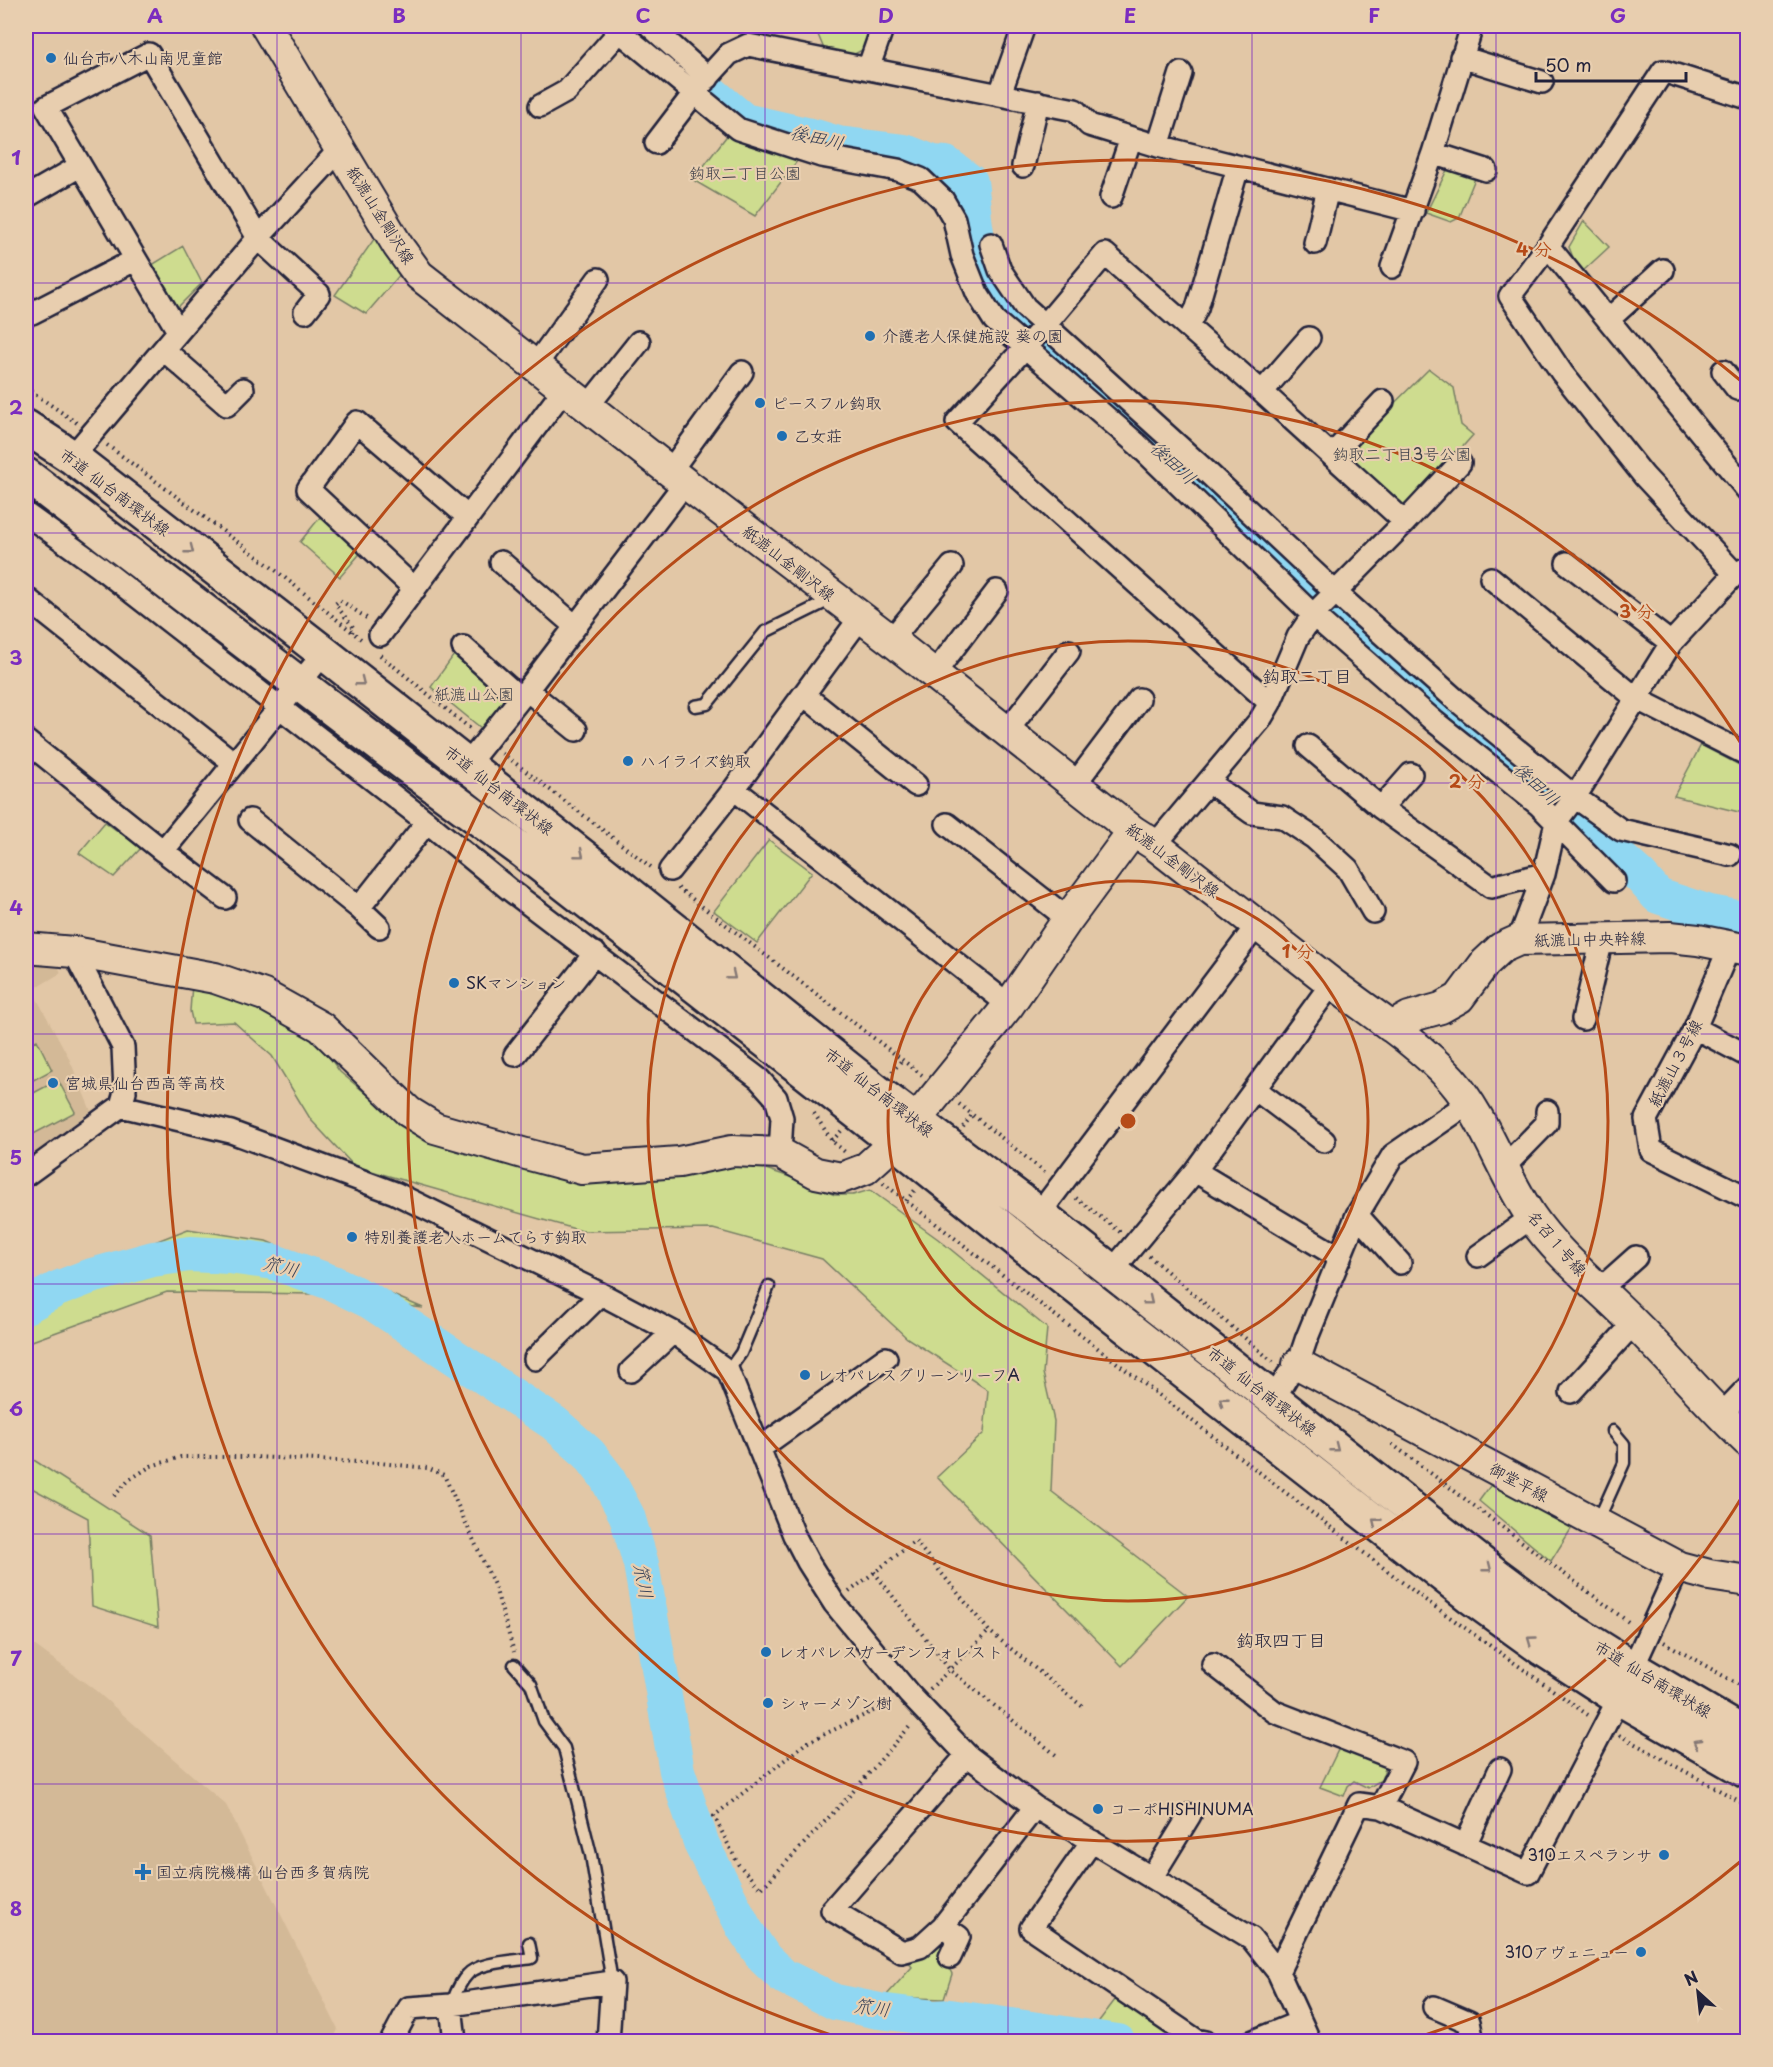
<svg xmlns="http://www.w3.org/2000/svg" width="1773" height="2067" font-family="'Playpen Sans','Klee One',sans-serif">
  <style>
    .built { fill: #d3b997 }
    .green { fill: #cedc8f; stroke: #787f65; stroke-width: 1.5 }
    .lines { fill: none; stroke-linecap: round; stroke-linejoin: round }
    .river { stroke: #90d7f2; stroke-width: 36 }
    .lane-casing { stroke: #22223b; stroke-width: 15 }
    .street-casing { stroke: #22223b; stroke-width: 26 }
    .secondary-casing { stroke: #22223b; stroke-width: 34 }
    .primary-casing { stroke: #22223b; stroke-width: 38 }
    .path { stroke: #22223b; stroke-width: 4; stroke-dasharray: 1.5 4.5; stroke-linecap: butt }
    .lane { stroke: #e8ceaf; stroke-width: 10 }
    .street { stroke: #e8ceaf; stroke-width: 21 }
    .secondary { stroke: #e8ceaf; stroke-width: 30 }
    .primary { stroke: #e8ceaf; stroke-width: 33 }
    .oneway { stroke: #857875 }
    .grid { fill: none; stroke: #7b2cbf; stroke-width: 1.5; stroke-opacity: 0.55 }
    .ring { fill: none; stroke: #b64b18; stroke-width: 3 }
    .poi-dot { fill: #1f6fb2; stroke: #e8ceaf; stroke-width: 2 }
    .labels { text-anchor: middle; stroke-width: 4.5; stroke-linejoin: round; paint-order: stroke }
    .poi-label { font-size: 16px; fill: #22223b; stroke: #e8ceaf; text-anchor: start }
    .park-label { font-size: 16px; fill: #3c3e48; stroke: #e8ceaf }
    .street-label { font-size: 16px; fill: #22223b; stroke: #e8ceaf }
    .water-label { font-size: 18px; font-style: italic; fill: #323d56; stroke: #e8ceaf }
    .neighbourhood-label { font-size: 18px; fill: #22223b; stroke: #e8ceaf }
    .centre { fill: #b64b18; stroke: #e8ceaf; stroke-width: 3 }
    .ring-label { font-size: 18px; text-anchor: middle; font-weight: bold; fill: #b64b18; stroke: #e8ceaf; stroke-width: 4.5; stroke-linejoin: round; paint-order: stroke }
    .neatline { fill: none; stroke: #7b2cbf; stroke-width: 2 }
    .grid-label { font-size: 20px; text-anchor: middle; font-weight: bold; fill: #7b2cbf }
  </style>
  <rect width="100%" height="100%" fill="#e2c7a6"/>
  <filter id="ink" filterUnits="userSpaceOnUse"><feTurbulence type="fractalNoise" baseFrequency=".0167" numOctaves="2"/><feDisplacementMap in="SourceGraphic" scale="12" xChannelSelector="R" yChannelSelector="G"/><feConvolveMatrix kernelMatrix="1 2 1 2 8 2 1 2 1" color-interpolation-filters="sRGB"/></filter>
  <g filter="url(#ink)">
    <path class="built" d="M26,961H56L61,973L32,990L68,1056L91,1111L26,1159Z
      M26,1639L95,1690L226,1805L338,2029L333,2041H26Z"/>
    <path class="green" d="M820,26H874L864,49L849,57L827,56L816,30Z
      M729,133L801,156L755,216L693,180Z
      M1449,166L1476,176L1459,218L1451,222L1426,213Z
      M1584,221L1609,247L1582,272L1575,263L1569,247Z
      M379,232L403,271L366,314L335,295Z
      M183,246L202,283L175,310L152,265Z
      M1429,369L1454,388L1461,425L1473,435L1412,504L1398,506L1341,456Z
      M321,516L364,549L340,577L300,542Z
      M456,652L498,685L505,699L481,728L431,687Z
      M1701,745L1747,769V814L1674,796Z
      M105,822L141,848L114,877L79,853Z
      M769,840L812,872L757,943L714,911Z
      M192,984L222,989L313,1035L340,1072L412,1131L479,1155L741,1161L793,1178L835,1195H853L870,1190L938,1239L1047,1328L1043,1373L1054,1421L1051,1491L1188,1596L1122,1666L937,1477L984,1433L988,1390L907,1338L822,1259L713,1229L582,1231L354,1166L311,1120L272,1056L234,1022L193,1024L190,1011Z
      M37,1040L52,1070L26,1084V1045Z
      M58,1080L75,1112L26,1138V1097Z
      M188,1229L266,1241L423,1308L313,1294L167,1292L32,1341L26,1345V1292Z
      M26,1455L150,1535L158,1627L92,1606L88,1518L26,1485Z
      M1493,1482L1573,1526L1551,1561L1479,1501Z
      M1341,1744L1387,1763L1381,1780L1368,1788L1354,1781L1348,1786L1344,1796L1320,1787Z
      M937,1940L948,1943L945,1959L952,1974L944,1999L885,1997L912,1967L906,1959Z
      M1118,1996L1174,2034L1168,2041C1144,2041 1117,2037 1096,2025Z"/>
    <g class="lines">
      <path class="river" d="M632,26L744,121L815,137L838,144L905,152L933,163L946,164L970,182C973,201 973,222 978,242C989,288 1020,321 1052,353L1438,707L1498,749L1640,876L1658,896L1710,913L1748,920
        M26,1306L57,1289L88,1277L153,1259L190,1254L229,1256L274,1262L333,1283L370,1301L554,1423L589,1454L606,1476L627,1516L641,1564L677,1771L702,1845L744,1928L764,1958L783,1976L835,2002L879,2011L935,2018L950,2017L1118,2042"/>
      <g class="lane-casing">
        <path id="lane" d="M695,706L707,704L765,632L832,599
          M728,1371L741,1353L769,1286
          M1598,1521L1624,1463V1444L1613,1431
          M514,1665L531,1684L544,1721L564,1748L591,1855L612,1982
          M451,2005C455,1995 459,1983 467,1975C478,1962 515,1961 532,1958L529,1943"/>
      </g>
      <g class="street-casing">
        <path id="street" d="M613,26L738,129L821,156L898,170L921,179L943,200L954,219L962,255L977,293L994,320L1137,444L1313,615L1435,722L1539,805L1614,881
          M650,26L708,78
          M1461,57L1542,82
          M868,69L883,26
          M1000,94L1024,26
          M540,106L567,91L620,31
          M656,143L698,88L729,54L748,45L1075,110L1089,125L1158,146L1413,211
          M1158,146L1181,73
          M1433,153L1486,170
          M1023,166L1038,102
          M26,197L80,166
          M1111,197L1131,138
          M1315,243L1328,189
          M991,244L1000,270L1025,307L1206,471L1335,592L1455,699L1575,797L1621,830L1730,855
          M1548,246L1748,491
          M1392,267L1433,153L1472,26
          M32,313L135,260
          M1609,319L1663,270
          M1188,326L1197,308L1238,167
          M178,331L46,107L149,54L258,238L319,294L305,312
          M164,350L227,405L243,389
          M535,366L598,279
          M1723,371L1737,389L1748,384
          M1262,392L1309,338
          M588,406L639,342
          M1332,455L1383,401
          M72,457L258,238L340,149
          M671,470L742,372
          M26,514L98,566L427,822L510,890L759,1079L776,1098L782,1118L780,1153
          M501,562L575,626
          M1567,563L1671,643
          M1735,574L1644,476L1562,373L1510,296L1548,246L1663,71L1748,98
          M1491,578L1637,699L1748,755
          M415,589L308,489L357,422L468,517
          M26,598L234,763
          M380,635L565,388
          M891,640L952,566
          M463,647L520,698
          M934,674L997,591
          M527,690L576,730
          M804,695L916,785
          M1270,703L957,422L1041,330L1105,254L1262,392L1405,522
          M1007,731L1069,651
          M26,741L163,851L324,653
          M1308,746L1381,808L1491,887L1544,874
          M467,765L527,690L685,483
          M1209,782L1252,813L1282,817L1314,838L1348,869L1373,912
          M1075,784L1139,699
          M734,789L1009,1005
          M1381,808L1411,774
          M250,820L359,908L379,927
          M947,824L1068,919
          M1155,845L1260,720L1270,703L1298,637L1313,615L1405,522L1460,463
          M163,851L225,898
          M670,870L734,789L860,618
          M359,908L427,822
          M1519,940L1544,874L1556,822L1575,797L1671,643L1735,574L1747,568
          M1730,946L1695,1028L1646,1119L1651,1150L1748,1198
          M1583,1019L1602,939
          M1695,1028L1748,1056
          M515,1055L595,953
          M1255,1089L1324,1141
          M121,1106L231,1132L395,1193L601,1294L673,1332L728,1371L794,1535L808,1562L834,1603L909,1694L967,1755L1035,1807L1251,1938L1278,1972L1310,2042
          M1503,1168L1547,1123V1111
          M1195,1171L1340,1258
          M26,1175L121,1106L125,1092L123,1047L74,952
          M1039,1214L1257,925
          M1357,1215L1400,1263
          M1478,1256L1532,1217
          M1112,1271L1195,1171L1332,983
          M1599,1290L1636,1257
          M535,1359L601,1294
          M631,1371L673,1332
          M1571,1392L1634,1323
          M1273,1400L1288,1375L1298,1364L1306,1340L1357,1215L1393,1155L1470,1102
          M1720,1416L1748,1387
          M759,1449L886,1358
          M1213,1664L1275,1712L1404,1762L1381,1807
          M967,1755L832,1910L902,1952L920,1947L943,1926L1035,1807
          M1092,1841L1031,1928L1196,2040L1206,2042
          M1465,1845L1500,1769
          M1152,1877L1190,1815
          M943,1926L959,1937L950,1957
          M1278,1972L1359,1804L1381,1807L1528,1873L1619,1698L1679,1567
          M451,2005L455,2042
          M1434,2007L1469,2022L1473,2042
          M391,2042L409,2008L451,2005L612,1982L608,2042
          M1251,2042L1300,2022"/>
      </g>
      <g class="secondary-casing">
        <path id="secondary" d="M266,26L398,246L419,275L685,483L891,640L1133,831L1155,845C1214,891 1272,937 1330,982C1371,1013 1416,1041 1451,1079C1486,1119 1501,1172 1531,1216C1559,1257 1600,1288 1635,1324C1673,1362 1708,1404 1748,1442
          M26,948L74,952L215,978L264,995L321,1027L409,1112L435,1128L526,1154L582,1169L679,1162L732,1151L780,1153L816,1173L841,1178L865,1169L895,1142L915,1121L1009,1005L1068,919L1133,831
          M1391,1027L1409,1017L1441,1008L1459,998L1485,963L1501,948L1519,940L1670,937L1698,940L1748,950
          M1298,1364L1679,1567L1709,1575L1748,1581"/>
      </g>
      <g class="primary-casing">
        <path id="primary" d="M26,427L72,457L324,653L586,859L876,1091L1039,1214L1492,1572L1562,1624L1632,1668L1748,1736
          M26,475L407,766L524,852L895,1142L1082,1292L1471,1597L1543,1649L1619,1698L1748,1772"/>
      </g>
      <path class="path" d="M26,388L77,423
        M107,445L274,569L361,639
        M352,632L354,628L335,604L340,600L368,619
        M380,655L472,730
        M502,753L651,867
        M678,888L922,1075
        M892,1072L902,1060
        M959,1104L1047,1174
        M814,1113L832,1141L845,1152
        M963,1127L972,1115
        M832,1141L842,1130
        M883,1183L1424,1599L1588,1715
        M1076,1198L1120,1232
        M906,1201L915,1190
        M1149,1256L1273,1362
        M1392,1444L1631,1624
        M114,1496L129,1480L151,1466L181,1457H254L380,1463L427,1468L444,1475L495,1587L514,1652
        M874,1572L950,1670L1056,1755
        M849,1592L915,1541L989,1631L1083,1707
        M1664,1642L1748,1690
        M930,1689L989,1631
        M890,1703L806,1743L714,1816L738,1864L761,1889L850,1795L911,1725
        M1619,1735L1748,1806"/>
      <use href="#lane" class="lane"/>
      <use href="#street" class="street"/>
      <use href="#secondary" class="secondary"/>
      <use href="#primary" class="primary"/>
    </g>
    <defs><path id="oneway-chevron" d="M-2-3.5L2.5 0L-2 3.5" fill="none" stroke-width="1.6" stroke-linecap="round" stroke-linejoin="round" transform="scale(1.5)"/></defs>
    <g class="oneway">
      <use href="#oneway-chevron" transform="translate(190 550) rotate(38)"/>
      <use href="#oneway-chevron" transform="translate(361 682) rotate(38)"/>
      <use href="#oneway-chevron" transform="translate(580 854) rotate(39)"/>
      <use href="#oneway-chevron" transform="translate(732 976) rotate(39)"/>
      <use href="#oneway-chevron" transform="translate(1149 1301) rotate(39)"/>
      <use href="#oneway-chevron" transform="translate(1223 1401) rotate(-142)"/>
      <use href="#oneway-chevron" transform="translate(1335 1448) rotate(38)"/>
      <use href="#oneway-chevron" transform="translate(1376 1522) rotate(-142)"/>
      <use href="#oneway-chevron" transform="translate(1488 1568) rotate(38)"/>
      <use href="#oneway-chevron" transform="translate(1531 1640) rotate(-144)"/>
      <use href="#oneway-chevron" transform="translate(1697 1743) rotate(-150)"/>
    </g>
  </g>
  <path class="grid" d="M277,26V2042M521,26V2042M765,26V2042M1008,26V2042M1252,26V2042M1496,26V2042M26,283H1748M26,533H1748M26,783H1748M26,1034H1748M26,1284H1748M26,1534H1748M26,1784H1748"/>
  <g class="ring">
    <circle cx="1128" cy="1121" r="240"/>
    <circle cx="1128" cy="1121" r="480"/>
    <path d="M1745 1492A720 720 0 1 1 1745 750"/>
    <path d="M1746 1857A961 961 0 0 1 1409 2040M847 2040A961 961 0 1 1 1746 385"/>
  </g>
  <g class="poi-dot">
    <circle cx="51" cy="58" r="6"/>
    <circle cx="870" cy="336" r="6"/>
    <circle cx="760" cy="403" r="6"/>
    <circle cx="782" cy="436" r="6"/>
    <circle cx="628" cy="761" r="6"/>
    <circle cx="454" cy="983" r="6"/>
    <circle cx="53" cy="1083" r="6"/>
    <circle cx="352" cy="1237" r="6"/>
    <circle cx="805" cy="1375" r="6"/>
    <circle cx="766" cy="1652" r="6"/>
    <circle cx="768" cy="1703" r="6"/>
    <circle cx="1098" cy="1809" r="6"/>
    <circle cx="1664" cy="1855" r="6"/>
    <path d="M140 1863h6v6h6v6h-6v6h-6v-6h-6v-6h6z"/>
    <circle cx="1641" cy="1952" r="6"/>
  </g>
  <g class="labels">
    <g class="poi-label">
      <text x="63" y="64">仙台市八木山南児童館</text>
      <text x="882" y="342">介護老人保健施設 葵の園</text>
      <text x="772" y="409">ピースフル鈎取</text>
      <text x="794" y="442">乙女荘</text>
      <text x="640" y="767">ハイライズ鈎取</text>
      <text x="466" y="989">SKマンション</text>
      <text x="65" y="1089">宮城県仙台西高等高校</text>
      <text x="364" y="1243">特別養護老人ホームてらす鈎取</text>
      <text x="817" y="1381">レオパレスグリーンリーフA</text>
      <text x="778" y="1658">レオパレスガーデンフォレスト</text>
      <text x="780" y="1709">シャーメゾン樹</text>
      <text x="1110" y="1815">コーポHISHINUMA</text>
      <text x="1652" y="1861" text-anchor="end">310エスペランサ</text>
      <text x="156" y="1878">国立病院機構 仙台西多賀病院</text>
      <text x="1629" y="1958" text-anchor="end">310アヴェニュー</text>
    </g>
    <g class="park-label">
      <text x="745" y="179">鈎取二丁目公園</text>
      <text x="1402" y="460">鈎取二丁目3号公園</text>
      <text x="474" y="700">紙漉山公園</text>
    </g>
    <g class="street-label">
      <text transform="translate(381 215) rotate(58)" y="6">紙漉山金剛沢線</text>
      <text transform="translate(115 492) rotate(37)" y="6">市道 仙台南環状線</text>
      <text transform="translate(789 563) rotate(38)" y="6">紙漉山金剛沢線</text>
      <text transform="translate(499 790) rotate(38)" y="6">市道 仙台南環状線</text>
      <text transform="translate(1173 860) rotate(37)" y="6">紙漉山金剛沢線</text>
      <text transform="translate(1590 939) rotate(-1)" y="6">紙漉山中央幹線</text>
      <text transform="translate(1675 1063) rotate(-62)" y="6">紙漉山３号線</text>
      <text transform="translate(879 1092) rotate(38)" y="6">市道 仙台南環状線</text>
      <text transform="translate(1557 1243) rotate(49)" y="6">名召１号線</text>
      <text transform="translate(1262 1391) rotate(38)" y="6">市道 仙台南環状線</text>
      <text transform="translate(1519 1482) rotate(28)" y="6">御堂平線</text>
      <text transform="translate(1653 1679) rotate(31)" y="6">市道 仙台南環状線</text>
    </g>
    <g class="water-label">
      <text transform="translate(817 138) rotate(13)" y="6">後田川</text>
      <text transform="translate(1173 463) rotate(43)" y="6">後田川</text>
      <text transform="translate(1536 784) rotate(43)" y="6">後田川</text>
      <text transform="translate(281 1267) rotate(14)" y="6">笊川</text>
      <text transform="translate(643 1581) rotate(79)" y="6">笊川</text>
      <text transform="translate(872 2008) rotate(8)" y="6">笊川</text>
    </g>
    <g class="neighbourhood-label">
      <text x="1307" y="683">鈎取二丁目</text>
      <text x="1281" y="1647">鈎取四丁目</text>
    </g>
  </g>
  <circle cx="1128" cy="1121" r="9" class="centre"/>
  <g class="ring-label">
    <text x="1534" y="256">4 分</text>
    <text x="1637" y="618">3 分</text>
    <text x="1467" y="788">2 分</text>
    <text x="1298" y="958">1 分</text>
  </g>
  <rect width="1773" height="2067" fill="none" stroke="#e8ceaf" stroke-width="66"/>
  <g transform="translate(1698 1992) rotate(333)" stroke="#e8ceaf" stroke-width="4.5" paint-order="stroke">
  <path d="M0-4.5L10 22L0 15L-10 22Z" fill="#22223b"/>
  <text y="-9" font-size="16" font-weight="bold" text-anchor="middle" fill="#22223b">N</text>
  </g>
  <path d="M1536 72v9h150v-9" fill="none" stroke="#22223b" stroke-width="3"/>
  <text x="1545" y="72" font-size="18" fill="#22223b" stroke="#e8ceaf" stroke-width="4.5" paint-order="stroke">50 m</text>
  <rect x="33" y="33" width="1707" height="2001" class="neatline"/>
  <g class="grid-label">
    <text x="155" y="23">A</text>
    <text x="399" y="23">B</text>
    <text x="643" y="23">C</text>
    <text x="886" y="23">D</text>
    <text x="1130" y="23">E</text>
    <text x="1374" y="23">F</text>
    <text x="1618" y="23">G</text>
    <text x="16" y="165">1</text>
    <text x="16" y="415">2</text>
    <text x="16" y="665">3</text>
    <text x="16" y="915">4</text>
    <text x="16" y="1165">5</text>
    <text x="16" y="1416">6</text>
    <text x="16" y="1666">7</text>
    <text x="16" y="1916">8</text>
  </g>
</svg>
